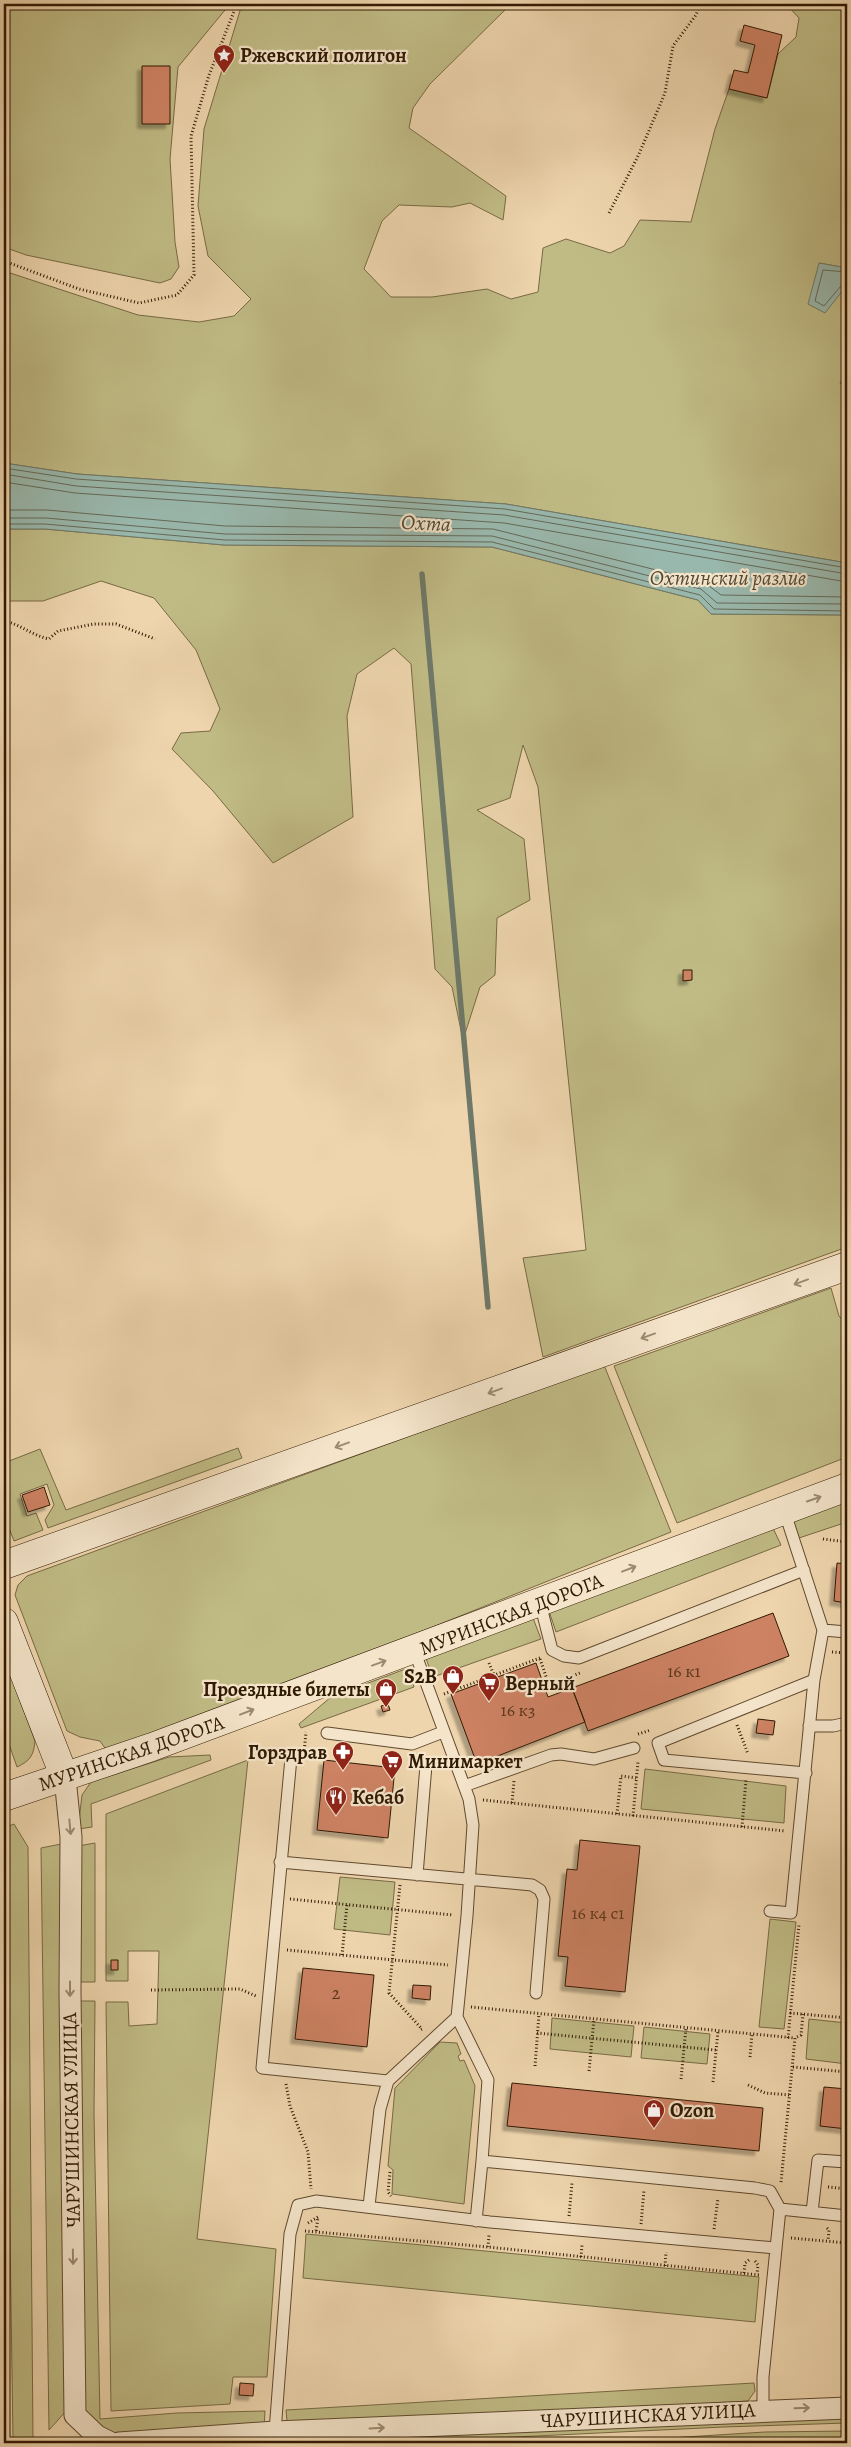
<svg xmlns="http://www.w3.org/2000/svg" width="851" height="2447" font-family="Alegreya,serif">
  <style>
    .green { fill: #c0bb85; stroke: #786a44 }
    .water { fill: #99b8ad; stroke: #6f7969 }
    .lines { fill: none; stroke-linecap: round; stroke-linejoin: round }
    .shore { stroke: #656958; stroke-width: 1 }
    .stream { stroke: #6f7969; stroke-width: 5.5 }
    .building { fill: #cd8264; stroke: #311a03; filter: url(#shadow) }
    .lane-casing { stroke: #60492e; stroke-width: 13 }
    .street-casing { stroke: #60492e; stroke-width: 23 }
    .secondary-casing { stroke: #311a03; stroke-width: 29 }
    .path { stroke: #311a03; stroke-width: 3; stroke-dasharray: 1 2.5; stroke-linecap: butt }
    .lane { stroke: #f4e4ca; stroke-width: 11 }
    .street { stroke: #f4e4ca; stroke-width: 21 }
    .secondary { stroke: #f4e4ca; stroke-width: 28 }
    .oneway { stroke: #9c8970 }
    .labels { text-anchor: middle; stroke-width: 4.5; stroke-linejoin: round; paint-order: stroke }
    .number-label { font-size: 18px; fill: #58341b }
    .poi-label { font-size: 20px; font-weight: bold; fill: #311a03; stroke: #f4e4ca; text-anchor: start }
    .street-label { font-size: 20px; fill: #311a03; stroke: #f4e4ca }
    .water-label { font-size: 21px; font-style: italic; fill: #504936; stroke: #f4e4ca }
  </style>
  <defs>
    <filter id="shadow"><feDropShadow dx="-4.5" dy="4.5" stdDeviation="1" flood-color="#0004"/></filter>
  </defs>
  <rect width="100%" height="100%" fill="#eed5ad"/>
  <filter id="stains"><feTurbulence type="fractalNoise" baseFrequency=".004" numOctaves="4"/><feColorMatrix values="0 0 0 0 .2 0 0 0 0 .09 0 0 0 0 .02 0 0 0 .5 -.17"/></filter>
  <radialGradient id="worn" r=".72"><stop offset=".6" stop-color="#630" stop-opacity="0"/><stop offset="1" stop-color="#630" stop-opacity=".3"/></radialGradient>
  <path class="green" d="M4,4H230L178,67L170,159L175,242L179,267L171,279L160,283L26,255L4,247Z
    M242,4H511L430,84L413,108L409,128L506,196L503,220L470,203L452,207L399,205L382,221L364,269L391,297H432L487,289L511,299L538,292L543,248L566,239L610,253L624,246L640,220L691,222L715,129L729,89L767,98L778,54L796,37L799,18L786,4H847V268L819,263L847,293V377L840,382L847,395V563L506,504L77,474L4,463V271L138,315L199,322L234,316L251,299L208,256L198,206L204,129Z
    M4,529H45L224,545L492,547L698,600L711,614L847,615V1247L543,1357L523,1258L586,1250L538,787L523,745L510,798L477,810L524,839L530,900L497,918L495,975L480,987L463,1040L452,987L435,969L411,664L394,648L357,674L347,716L353,817L273,863L213,791L172,749L181,733L210,731L220,709L196,650L154,598L101,581L43,601H4Z
    M831,1288L839,1316L847,1325V1457L677,1523L614,1366Z
    M604,1365L671,1532L425,1630L107,1751L100,1741L80,1737L67,1731L15,1595L18,1585L27,1576Z
    M238,1448L242,1458L48,1528L45,1520L54,1505L47,1484L20,1494L27,1516L36,1513L43,1530L14,1541L4,1515V1463L40,1449L66,1510Z
    M847,1498V1522L799,1538L792,1518Z
    M772,1526L781,1545L556,1632L549,1611Z
    M533,1618L541,1639L433,1677L425,1656Z
    M4,1658L35,1741C34,1755 30,1761 17,1767L4,1730Z
    M408,1668L414,1687L301,1728L299,1724L331,1697Z
    M210,1755L211,1760L91,1804L92,1827L78,1829L82,1795L91,1782L169,1757Z
    M248,1760L197,2239L276,2249L267,2377H233L230,2404L111,2411L106,2002H128L129,2026L157,2024L159,1951H128V1981H106V1814Z
    M645,1769L786,1786L784,1823L641,1809Z
    M14,1824L28,1847L33,2441L13,2439L4,1828Z
    M95,1843V1982H79L78,1846Z
    M61,1844L67,2410L49,2430L41,1848Z
    M340,1877L395,1882L390,1935L334,1929Z
    M770,1919L796,1922L784,2029L759,2027Z
    M76,2001H95L94,2114L100,2419L177,2413L265,2411L264,2427L112,2435L84,2412Z
    M552,2018L634,2026L631,2057L550,2049Z
    M809,2019L847,2023V2064L806,2059Z
    M644,2027L710,2034L707,2064L641,2058Z
    M440,2042L457,2043L461,2054L458,2056L460,2061L464,2060L475,2086L464,2204L392,2194L393,2170L388,2166L395,2088Z
    M306,2234L759,2277L755,2322L303,2278Z
    M754,2383L755,2391L748,2401L296,2427L287,2421L286,2410Z
    M847,2415V2423L724,2427L390,2443H232Z
    M847,2431V2443H589L765,2432Z"/>
  <path class="water" d="M819,263L847,268V293L843,290L825,313L808,304Z
    M4,463L77,474L506,504L847,563V615L711,614L698,600L492,547L224,545L45,529H4Z"/>
  <g class="lines">
    <path class="shore" d="M847,272L823,270L815,301L824,306L840,287H847
      M4,468L76,479L505,509L847,568
      M4,474L76,486L504,515L847,574
      M4,482L75,493L504,523L847,582
      M4,510H47L225,526L493,529L704,582L721,595L847,597
      M4,518H46L225,534L492,536L701,589L717,603L847,604
      M4,524H45L225,540L492,542L700,595L714,609L847,611"/>
    <path class="stream" d="M422,574L488,1307"/>
  </g>
  <path class="building" d="M744,25L782,35L767,98L729,89L734,70L748,73L755,45L740,41Z
    M142,66H170V124H142Z
    M683,970H692V980L683,981Z
    M44,1487L50,1505L28,1512L22,1495Z
    M837,1563L847,1564V1603L834,1601Z
    M773,1613L789,1656L588,1731L572,1688Z
    M536,1663L548,1697L572,1688L585,1722L477,1764L451,1694Z
    M388,1704L390,1710L383,1712L381,1706Z
    M758,1719L775,1721L773,1735L756,1733Z
    M324,1760L395,1768L388,1838L317,1830Z
    M580,1840L640,1846L625,1992L565,1986L568,1957L558,1956L567,1869L577,1870Z
    M111,1960H118V1970H111Z
    M303,1968L374,1975L367,2047L295,2039Z
    M413,1985L431,1986L430,2000L412,1998Z
    M512,2083L763,2108L759,2151L507,2126Z
    M824,2087L847,2089V2129L820,2126Z
    M240,2383L254,2384L253,2396L239,2395Z"/>
  <g class="lines">
    <g class="lane-casing">
      <path id="lane" d="M784,1510L823,1630L847,1632
        M540,1603L552,1650L564,1656L579,1658L804,1570
        M809,1726H833L847,1723
        M327,1733L412,1744L443,1732
        M291,1758L262,2068L388,2081
        M806,1773L664,1760L658,1743L814,1680
        M464,1786L551,1755L561,1754L594,1759L634,1748
        M280,1862L532,1885L540,1890L544,1899L536,1993
        M417,1875L426,1765
        M770,1911L791,1913L814,1680L823,1630
        M457,2017L488,2080L482,2161L755,2188L770,2191L780,2209
        M369,2206L380,2109L388,2081L457,2017L467,1916L473,1825L469,1799L414,1650
        M812,2212L818,2160L847,2162
        M476,2221L482,2161
        M763,2410V2377L780,2209L847,2216
        M275,2432L290,2234L298,2205L316,2201L490,2222L775,2248"/>
    </g>
    <g class="street-casing">
      <path id="street" d="M65,1778L71,1837L70,1991L75,2415L97,2436L111,2443
        M119,2443L275,2432L847,2408"/>
    </g>
    <g class="secondary-casing">
      <path id="secondary" d="M4,1565L847,1266
        M4,1622L65,1778
        M4,1797L152,1747L847,1487"/>
    </g>
    <path class="path" d="M609,213L639,154L665,93L673,46L696,15L700,4
      M4,261L79,289L139,303L177,295L194,275L191,136L209,75L237,4
      M4,621C20,624 31,635 49,639L58,631L94,624H116L155,639
      M823,1539L847,1542
      M832,1652L847,1653
      M540,1659L549,1685L580,1673
      M489,1663L494,1675
      M444,1694L540,1658
      M737,1725L748,1754
      M638,1734L651,1730
      M304,1753L306,1732
      M483,1800L785,1831
      M512,1803L514,1781
      M617,1814L621,1776L637,1778
      M633,1816L638,1762
      M742,1827L746,1780
      M400,1885L389,1993L422,2029L420,2030
      M290,1899L453,1915
      M287,1950L448,1965
      M342,1955L347,1905
      M151,1990L240,1989L256,1996
      M471,2007L795,2038
      M790,2013L847,2018
      M537,2033L716,2050
      M788,2038L799,1924
      M750,2057L752,2034
      M535,2066L539,2014
      M793,2067L847,2072
      M589,2071L594,2019
      M681,2079L686,2028
      M713,2082L718,2031
      M286,2084L290,2106L308,2152L311,2189
      M748,2085L765,2093L790,2095
      M390,2172L388,2192L391,2196
      M781,2182L795,2038L801,2035L803,2014
      M828,2187L847,2189
      M569,2216L572,2183
      M308,2223L318,2217L316,2232
      M641,2224L644,2190
      M827,2228L829,2230L828,2241
      M714,2229L718,2198
      M305,2231L488,2247L759,2275
      M791,2238L847,2243
      M488,2247L489,2235
      M581,2257L582,2245
      M755,2261L758,2265L757,2274
      M665,2266L666,2252
      M744,2273L745,2263L749,2260"/>
    <use href="#lane" class="lane"/>
    <use href="#street" class="street"/>
    <use href="#secondary" class="secondary"/>
  </g>
  <defs><path id="oneway-shaft" d="M-6 0H5M1.5-3L5.5 0L1.5 3" fill="none" stroke-width="1.6" stroke-linecap="round" stroke-linejoin="round" transform="scale(1.25)"/></defs>
  <g class="oneway">
    <use href="#oneway-shaft" transform="translate(801 1282) rotate(160)"/>
    <use href="#oneway-shaft" transform="translate(648 1336) rotate(160)"/>
    <use href="#oneway-shaft" transform="translate(495 1391) rotate(160)"/>
    <use href="#oneway-shaft" transform="translate(342 1445) rotate(160)"/>
    <use href="#oneway-shaft" transform="translate(814 1499) rotate(-19)"/>
    <use href="#oneway-shaft" transform="translate(629 1569) rotate(-21)"/>
    <use href="#oneway-shaft" transform="translate(379 1663) rotate(-20)"/>
    <use href="#oneway-shaft" transform="translate(247 1712) rotate(-21)"/>
    <use href="#oneway-shaft" transform="translate(70 1827) rotate(85)"/>
    <use href="#oneway-shaft" transform="translate(70 1989) rotate(90)"/>
    <use href="#oneway-shaft" transform="translate(73 2257) rotate(89)"/>
    <use href="#oneway-shaft" transform="translate(802 2408) rotate(-2)"/>
    <use href="#oneway-shaft" transform="translate(377 2428) rotate(-3)"/>
  </g>
  <defs>
    <g id="sight-pin" transform="scale(1.125)"><path d="M0 17L-7.5 6A9.5 9.5 0 1 1 7.5 6Z" fill="#8f2418" stroke="#f4e4ca"/><path d="M0-6L1.8-2.2L6-1.7L2.9 1.2L3.7 5.4L0 3.3L-3.7 5.4L-2.9 1.2L-6-1.7L-1.8-2.2Z" fill="#fff"/></g>
    <g id="shop-pin" transform="scale(1.125)"><path d="M0 17L-7.5 6A9.5 9.5 0 1 1 7.5 6Z" fill="#8f2418" stroke="#f4e4ca"/><path d="M-5-2.5h2.3a2.7 3.5 0 0 1 5.4 0H5L5.5 6h-11ZM-1.5-2.5h3a1.5 2.3 0 0 0-3 0Z" fill="#fff"/></g>
    <g id="supermarket-pin" transform="scale(1.125)"><path d="M0 17L-7.5 6A9.5 9.5 0 1 1 7.5 6Z" fill="#8f2418" stroke="#f4e4ca"/><path d="M-6-5.5h2.5l.6 2H6L4.5 2H-2.5L-4.4-4H-6ZM-1.5 3.2a1.3 1.3 0 1 0 .1 0ZM3 3.2a1.3 1.3 0 1 0 .1 0Z" fill="#fff"/></g>
    <g id="pharmacy-pin" transform="scale(1.125)"><path d="M0 17L-7.5 6A9.5 9.5 0 1 1 7.5 6Z" fill="#8f2418" stroke="#f4e4ca"/><path d="M-2-6h4v4h4v4h-4v4h-4v-4h-4v-4h4Z" fill="#fff"/></g>
    <g id="restaurant-pin" transform="scale(1.125)"><path d="M0 17L-7.5 6A9.5 9.5 0 1 1 7.5 6Z" fill="#8f2418" stroke="#f4e4ca"/><path d="M-5-6h1v4h1v-4h1v4h1v-4h1v5L-1.5 .5V6h-2V.5L-5-1ZM5-6V6H3V1.5H1.5Q1.5-4 5-6Z" fill="#fff"/></g>
  </defs>
  <g fill-rule="evenodd">
    <use href="#sight-pin" x="224" y="55"/>
    <use href="#shop-pin" x="453" y="1676"/>
    <use href="#supermarket-pin" x="489" y="1683"/>
    <use href="#shop-pin" x="386" y="1689"/>
    <use href="#pharmacy-pin" x="343" y="1752"/>
    <use href="#supermarket-pin" x="392" y="1761"/>
    <use href="#restaurant-pin" x="336" y="1797"/>
    <use href="#shop-pin" x="654" y="2110"/>
  </g>
  <g class="labels">
    <g class="number-label">
      <text x="684" y="1677">16 к1</text>
      <text x="518" y="1716">16 к3</text>
      <text x="598" y="1919">16 к4 с1</text>
      <text x="336" y="1999">2</text>
    </g>
    <g class="poi-label">
      <text x="240" y="62">Ржевский полигон</text>
      <text x="437" y="1683" text-anchor="end">S2B</text>
      <text x="505" y="1690">Верный</text>
      <text x="370" y="1696" text-anchor="end">Проездные билеты</text>
      <text x="327" y="1759" text-anchor="end">Горздрав</text>
      <text x="408" y="1768">Минимаркет</text>
      <text x="352" y="1804">Кебаб</text>
      <text x="670" y="2117">Ozon</text>
    </g>
    <g class="street-label">
      <text transform="translate(511 1614) rotate(-21)" y="7">МУРИНСКАЯ ДОРОГА</text>
      <text transform="translate(131 1753) rotate(-19)" y="7">МУРИНСКАЯ ДОРОГА</text>
      <text transform="translate(71 2120) rotate(-91)" y="7">ЧАРУШИНСКАЯ УЛИЦА</text>
      <text transform="translate(648 2415) rotate(-3)" y="7">ЧАРУШИНСКАЯ УЛИЦА</text>
    </g>
    <g class="water-label">
      <text transform="translate(426 523) rotate(3)" y="7">Охта</text>
      <text x="728" y="585">Охтинский разлив</text>
    </g>
  </g>
  <rect width="851" height="2447" fill="none" stroke="#eed5ad" stroke-width="20"/>
  <rect x="5" y="5" width="841" height="2437" fill="none" stroke="#311a03" stroke-width="2.5"/>
  <rect x="10" y="10" width="831" height="2427" fill="none" stroke="#311a03"/>
  <rect width="100%" height="100%" filter="url(#stains)"/>
  <rect width="100%" height="100%" fill="url(#worn)"/>
</svg>
